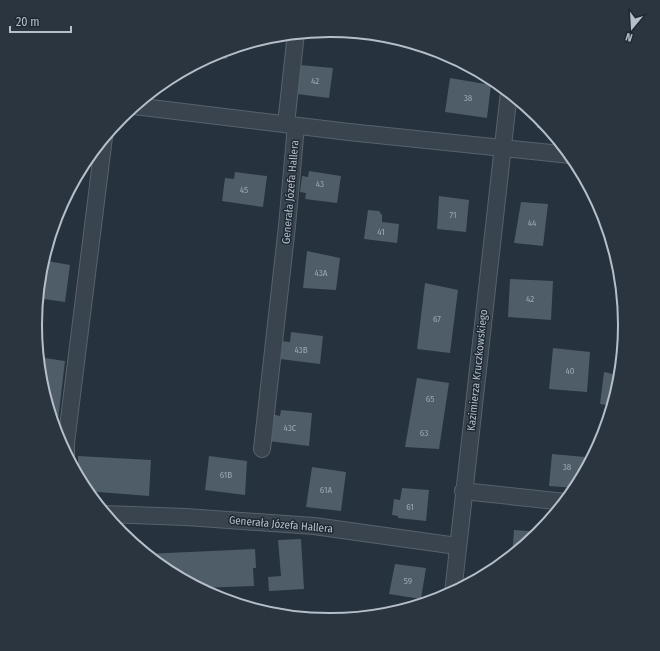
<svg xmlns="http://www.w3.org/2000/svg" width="660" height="651" font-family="'Fira Sans Condensed',sans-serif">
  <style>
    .building { fill: #4f5d69 }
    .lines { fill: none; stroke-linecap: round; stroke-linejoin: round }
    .minor-casing { stroke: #58626c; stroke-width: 18 }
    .minor { stroke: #3a444e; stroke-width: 16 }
    .labels { text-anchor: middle; stroke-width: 3; stroke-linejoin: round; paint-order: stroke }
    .number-label { font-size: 9px; fill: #9ca6b1 }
    .street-label { font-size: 11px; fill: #b6bfc9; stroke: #1f2933 }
    .rim { fill: none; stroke: #b6bfc9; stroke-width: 2 }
  </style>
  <rect width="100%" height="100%" fill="#26323e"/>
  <path class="building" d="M228,49L227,59L209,57L217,52Z
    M300,65L333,68L329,98L297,94Z
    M450,78L491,85L487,118L445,112Z
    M532,111L539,117L549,129L537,128V120H531Z
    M309,171L341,176L337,203L305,199L306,193L300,192L302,176L308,177Z
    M235,172L267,176L263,207L222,201L225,178L234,179Z
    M439,196L469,200L466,232L437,229Z
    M521,202L548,204L543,246L514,243Z
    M368,210L379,211L382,215V222L399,224L397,243L364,239Z
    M307,251L340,258L336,290L303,288Z
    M42,260L70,265L65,302L37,298L40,268Z
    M510,279L553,281L551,320L508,317Z
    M425,283L458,290L450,353L417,349Z
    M291,332L323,336L320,364L280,359L282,341L290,342Z
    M553,348L590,352L587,392L549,389Z
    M38,357L65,361L58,421L51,420L40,383Z
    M604,372L621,376L620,383L613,406L600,404Z
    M417,378L449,383L439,449L405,447Z
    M281,410L312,413L309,446L268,441L271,414L280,416Z
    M552,454L585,457L583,476L576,488L549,486Z
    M78,456L151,460L149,496L85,491L78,478Z
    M209,456L247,461L245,495L205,490Z
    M312,467L346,472L341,511L306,507Z
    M402,488L429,490L426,521L398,518V516L392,515L394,499L400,500Z
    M514,530L541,532L512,557Z
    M301,539L304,589L269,591L268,577L281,576L278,540Z
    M255,549L256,568H253L254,586L198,588L166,571L145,554Z
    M395,564L426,568L421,599L389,594Z"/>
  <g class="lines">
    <g class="minor-casing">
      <path id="minor" d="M134,106L349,132L570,155
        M286,124L296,33
        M262,449L287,226L296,126
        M66,456V443L104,137
        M463,491L565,502
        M104,514L186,517L314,526L457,546
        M453,593L509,92"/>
    </g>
    <use href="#minor" class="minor"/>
  </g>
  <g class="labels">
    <g class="number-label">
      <text x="315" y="84">42</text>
      <text x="468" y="101">38</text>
      <text x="320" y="187">43</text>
      <text x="244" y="193">45</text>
      <text x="453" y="218">71</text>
      <text x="532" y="226">44</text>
      <text x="381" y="235">41</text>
      <text x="321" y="276">43A</text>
      <text x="530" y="302">42</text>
      <text x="437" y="322">67</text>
      <text x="301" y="353">43B</text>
      <text x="570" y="374">40</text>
      <text x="430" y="402">65</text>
      <text x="290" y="431">43C</text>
      <text x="424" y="436">63</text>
      <text x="567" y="470">38</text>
      <text x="226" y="478">61B</text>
      <text x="326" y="493">61A</text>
      <text x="410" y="510">61</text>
      <text x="408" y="584">59</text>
    </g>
    <g class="street-label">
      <text transform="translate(290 192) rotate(-85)" y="4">Generała Józefa Hallera</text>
      <text transform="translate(477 370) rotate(-84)" y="4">Kazimierza Kruczkowskiego</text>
      <text transform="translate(281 524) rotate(5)" y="4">Generała Józefa Hallera</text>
    </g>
  </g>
  <path d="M0 0H660V651H0ZM42 325a288 288 0 1 1 576 0a288 288 0 1 1-576 0Z" fill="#2b353f" fill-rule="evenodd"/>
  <path class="rim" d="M42 325a288 288 0 1 1 576 0a288 288 0 1 1-576 0Z"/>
  <g transform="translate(632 28) rotate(198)" stroke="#1f2933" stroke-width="3" paint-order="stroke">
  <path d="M0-3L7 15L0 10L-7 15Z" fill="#b6bfc9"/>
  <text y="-6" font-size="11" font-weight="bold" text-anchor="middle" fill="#b6bfc9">N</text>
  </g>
  <path d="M10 26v6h61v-6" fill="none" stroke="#b6bfc9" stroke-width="2"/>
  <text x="16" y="26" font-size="12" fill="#b6bfc9" stroke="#1f2933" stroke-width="3" paint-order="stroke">20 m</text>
</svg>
